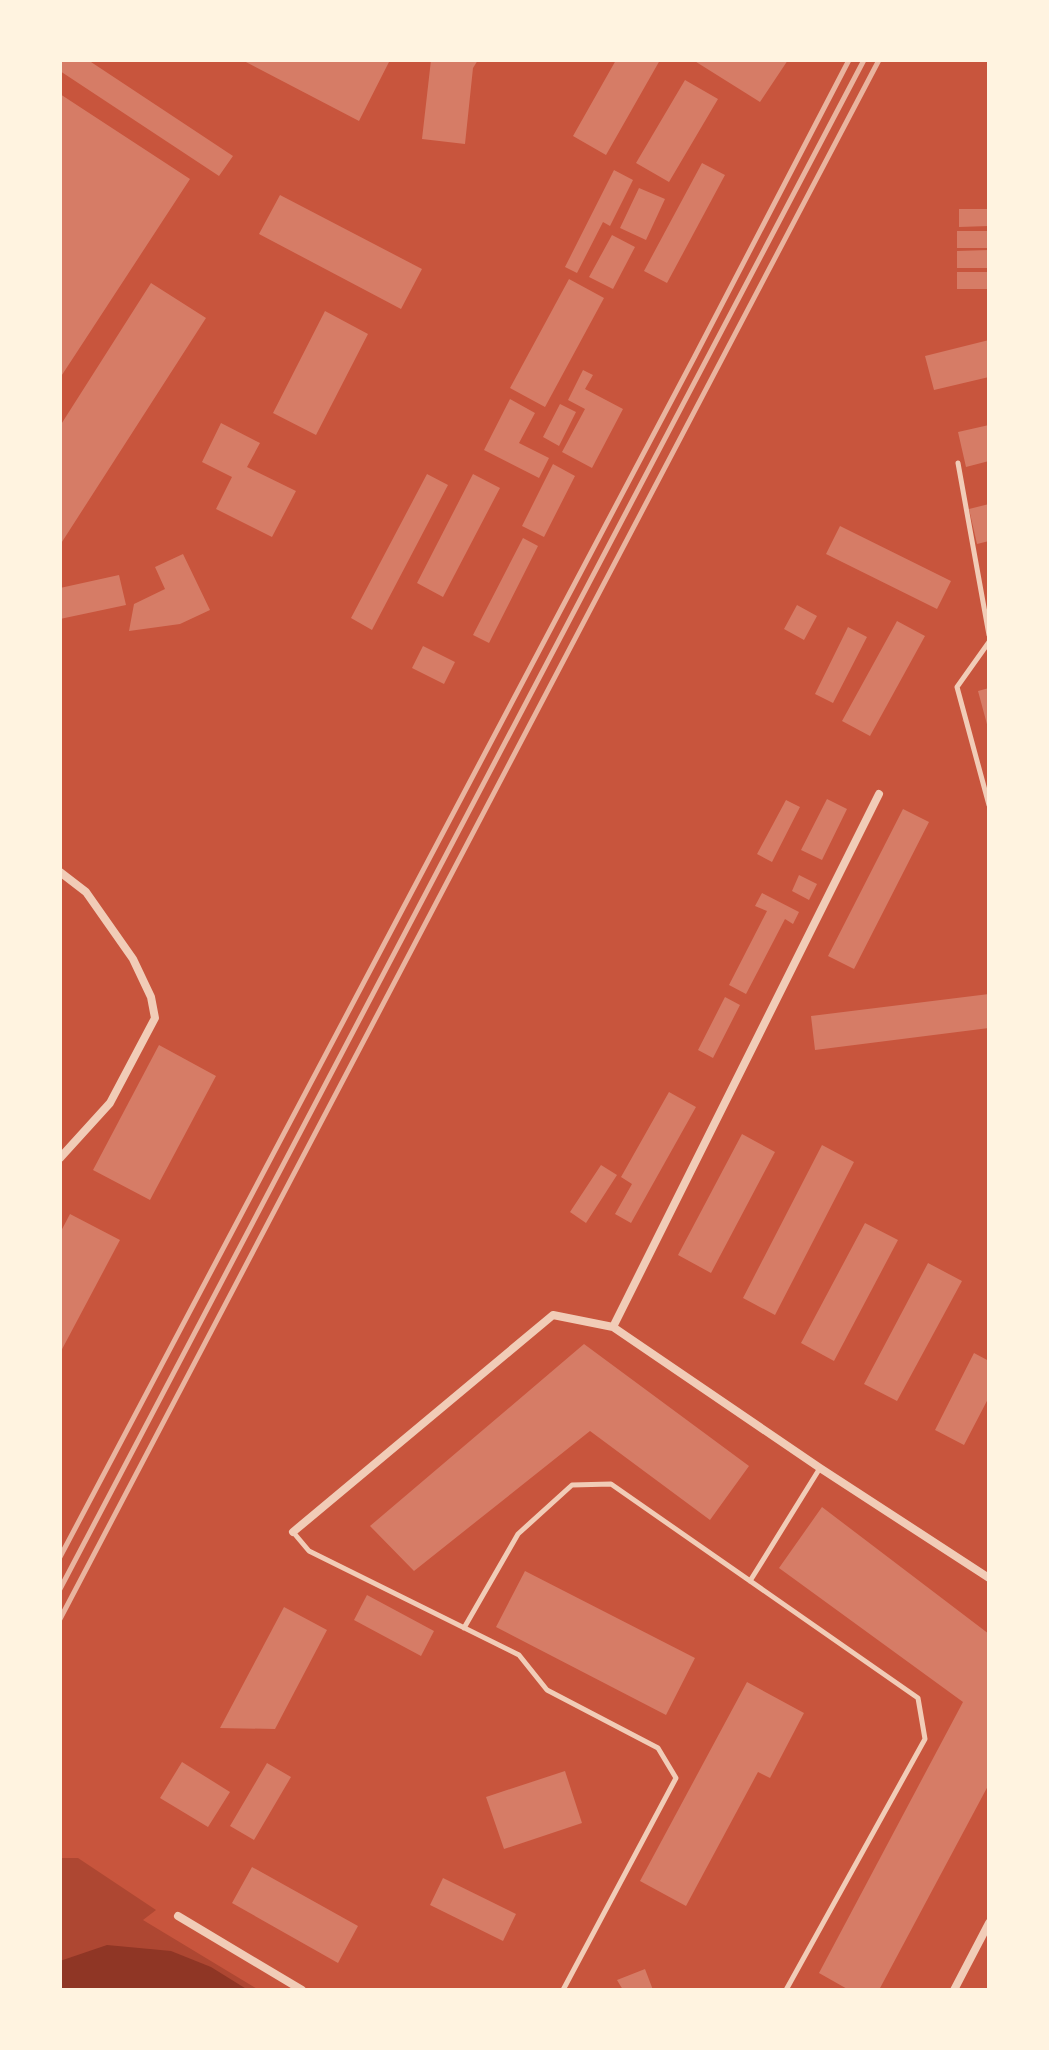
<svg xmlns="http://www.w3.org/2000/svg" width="1049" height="2050" font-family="Commissioner,sans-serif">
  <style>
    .green { fill: #ae4732 }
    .water { fill: #8f3625 }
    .building { fill: #d67c66 }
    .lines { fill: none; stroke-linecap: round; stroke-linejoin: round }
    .service { stroke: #f1ccb7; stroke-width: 5 }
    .minor { stroke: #f1ccb7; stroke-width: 8 }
    .rail { stroke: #e9b49f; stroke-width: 5 }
  </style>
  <rect width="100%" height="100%" fill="#c8553d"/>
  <path class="green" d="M60,1858H78L156,1910L143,1920L259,1990H60Z"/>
  <path class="water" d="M107,1945L171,1951L211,1967L248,1990H60V1961Z"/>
  <path class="building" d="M60,60H88L233,156L219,176L60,71Z
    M242,60H390L359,121Z
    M431,60H478L473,68L465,144L422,139Z
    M616,60H660L606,155L573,136Z
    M693,60H788L760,102Z
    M685,80L718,99L669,182L636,163Z
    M60,94L190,179L60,378Z
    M702,163L725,175L667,283L644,271Z
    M614,170L633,180L610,226L603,222L577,273L565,267Z
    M639,188L665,199L646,240L620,228Z
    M280,195L422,269L401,309L259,234Z
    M959,209H989V226L959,227Z
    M957,231H989V248H957Z
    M612,235L635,247L613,289L589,277Z
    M989,250V268H957V251Z
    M957,272H989V289H957Z
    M569,279L604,298L545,407L510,388Z
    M151,283L206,318L60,545V426Z
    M325,311L368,334L316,435L273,413Z
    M989,340V377L934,390L925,356Z
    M583,370L593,375L585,389L623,409L592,468L562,452L585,409L568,400Z
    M510,399L535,413L519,443L549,458L539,478L484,450Z
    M560,404L576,412L559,446L543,437Z
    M221,423L260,443L247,467L296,491L272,537L216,509L232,477L202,462Z
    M989,425V461L966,467L958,432Z
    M553,464L575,476L544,537L522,526Z
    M427,474L448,485L372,630L351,618Z
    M473,474L500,488L443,597L417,583Z
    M989,504V541L977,544L969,509Z
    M840,526L951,581L937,609L826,554Z
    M523,538L538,546L489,643L473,635Z
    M183,554L210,610L180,624L129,631L134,604L165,589L155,567Z
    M119,575L126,605L60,619V588Z
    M797,605L817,616L804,640L784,629Z
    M897,621L925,636L870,736L842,721Z
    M848,627L867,637L833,703L815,694Z
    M423,646L455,662L444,684L412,668Z
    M989,688V728H988L978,691Z
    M827,799L847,809L822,860L801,850Z
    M786,800L800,807L772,862L757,854Z
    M903,809L929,822L854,969L828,956Z
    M799,875L817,884L809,900L792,891Z
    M762,893L799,912L793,924L785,919L746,994L729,985L767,911L755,906Z
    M989,994V1028L815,1050L811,1016Z
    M725,997L740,1005L713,1058L698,1050Z
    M159,1045L216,1076L150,1200L93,1170Z
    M669,1092L696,1107L631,1223L615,1214L632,1184L621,1177Z
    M742,1134L775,1152L711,1273L678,1255Z
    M822,1145L854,1162L775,1315L743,1298Z
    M601,1165L617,1175L586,1223L570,1212Z
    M70,1214L120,1240L60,1353V1233Z
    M865,1223L898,1240L834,1361L801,1343Z
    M928,1263L962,1281L897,1401L864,1384Z
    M584,1344L749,1466L710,1520L590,1431L414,1571L370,1526Z
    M974,1353L989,1361V1397L964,1445L935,1430Z
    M822,1507L989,1634V1784L879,1990H849L819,1973L963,1702L779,1568Z
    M525,1571L695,1658L666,1715L496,1627Z
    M367,1595L434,1631L421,1656L354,1620Z
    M284,1607L327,1630L275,1729L220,1728Z
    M747,1682L804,1713L770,1778L758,1772L686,1906L640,1881Z
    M182,1762L230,1792L208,1827L160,1798Z
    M267,1763L291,1777L254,1840L230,1826Z
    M565,1771L582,1823L504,1849L486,1797Z
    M252,1867L358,1926L338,1963L232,1903Z
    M443,1878L516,1914L503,1941L430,1905Z
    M645,1969L653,1990H623L617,1980Z"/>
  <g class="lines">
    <path class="service" d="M958,463L989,635
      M989,642L957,687L989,805
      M293,1532L309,1551L519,1655L547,1690L658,1748L676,1778L563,1990
      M750,1581L820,1468
      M464,1628L518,1534L572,1485L611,1484L918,1698L925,1739L786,1990"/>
    <path class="minor" d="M60,872L86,892L133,959L151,997L155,1018L110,1103L60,1158
      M613,1327L879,794
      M293,1532L553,1315L613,1327L820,1468L989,1578
      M178,1916L302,1990
      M954,1990L989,1923"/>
    <path class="rail" d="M60,1557L695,356L849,60
      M60,1589L864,60
      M60,1619L879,60"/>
  </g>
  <rect width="1049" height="2050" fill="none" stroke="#fff3e0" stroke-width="124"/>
</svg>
